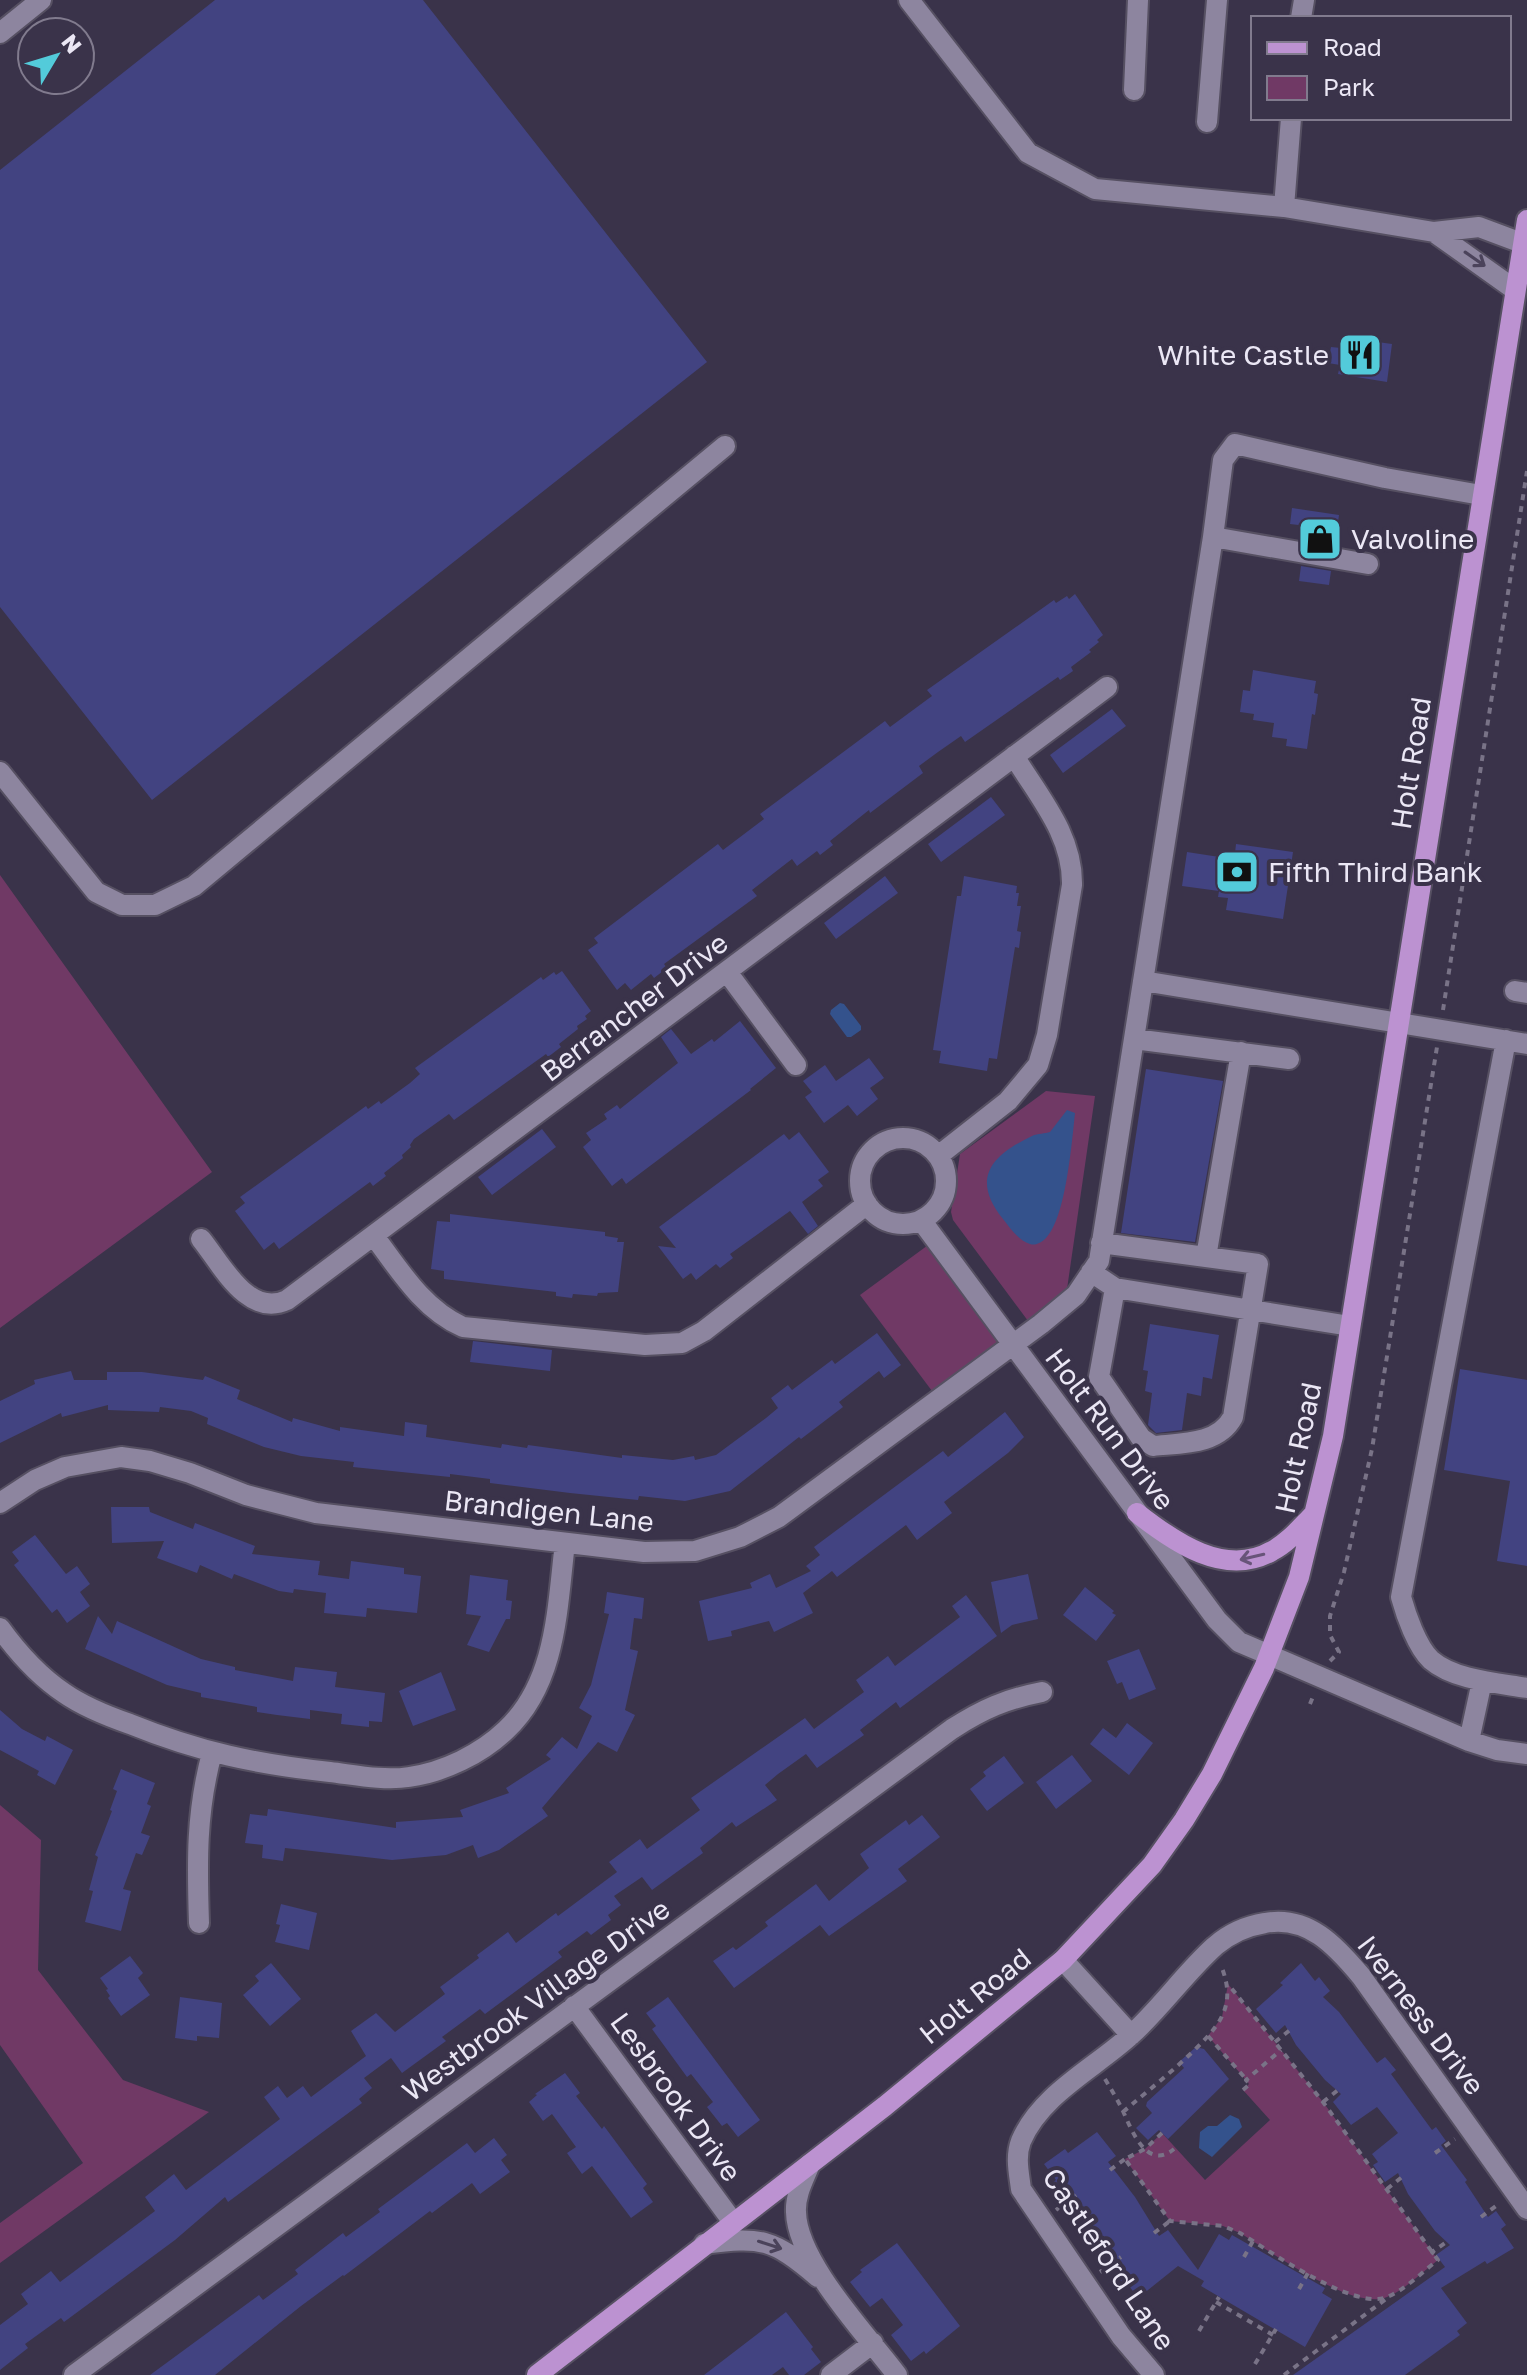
<svg xmlns="http://www.w3.org/2000/svg" width="1527" height="2375" font-family="'Golos Text',sans-serif">
  <style>
    .green { fill: #703965 }
    .water { fill: #34528c }
    .building { fill: #424381 }
    .lines { fill: none; stroke-linecap: round; stroke-linejoin: round }
    .minor-casing { stroke: #565062; stroke-width: 24 }
    .major-casing { stroke: #565062; stroke-width: 24 }
    .path { stroke: #797387; stroke-width: 4; stroke-dasharray: 6 6; stroke-linecap: butt }
    .minor { stroke: #8d859f; stroke-width: 20 }
    .major { stroke: #bc92d1; stroke-width: 20 }
    .oneway { stroke: #4b435b }
    .oneway2 { stroke: #685479 }
    .labels { text-anchor: middle; stroke-width: 8; stroke-linejoin: round; paint-order: stroke }
    .poi-label { font-size: 28px; fill: #ebe7f5; stroke: #3a334a; text-anchor: start }
    .street-label { font-size: 28px; fill: #ebe7f5; stroke: #3a334a }
  </style>
  <rect width="100%" height="100%" fill="#3a334a"/>
  <path class="green" d="M0,875L212,1172L0,1328Z
    M1046,1091L1095,1096L1066,1296L1034,1329L953,1220L951,1212L960,1154Z
    M935,1240L1013,1345L938,1399L860,1295Z
    M0,1805L41,1840L38,1970L123,2080L209,2112L0,2263V2223L83,2163L0,2045Z
    M1228,1984L1323,2102L1438,2260C1422,2272 1405,2290 1387,2297C1354,2312 1270,2251 1240,2233L1223,2226L1170,2221L1125,2159L1145,2149L1162,2133L1205,2180L1270,2120L1243,2090L1249,2084L1246,2080L1208,2036L1222,2017Z"/>
  <path class="water" d="M840,1003L844,1004L861,1026V1030L851,1037H847L830,1014L831,1010Z
    M1067,1110L1075,1113C1072,1141 1066,1218 1046,1238C1042,1242 1036,1246 1030,1244C1019,1241 1010,1228 1003,1219C970,1178 992,1155 1032,1136C1038,1133 1045,1134 1050,1132Z
    M1230,2115L1239,2119L1242,2127L1212,2157L1199,2148L1200,2132L1208,2126H1217Z"/>
  <path class="building" d="M215,0H423L707,362L152,800L0,607V170Z
    M1342,337L1392,344L1387,382L1338,374L1340,365L1328,363L1331,347L1341,348Z
    M1292,508L1339,515L1335,545L1305,540L1307,526L1290,524Z
    M1301,566L1331,571L1329,585L1299,581Z
    M1075,594L1103,635L1097,640L1099,642L1089,650L1091,652L1071,667L1073,671L1060,680L1058,677L965,742L961,736L938,752L919,766L923,773L870,813L869,810L830,841L833,845L820,855L817,851L797,866L792,859L752,890L757,896L664,964L667,968L654,978L651,974L631,990L625,983L617,990L588,950L598,943L594,938L718,844L723,850L764,819L760,814L885,721L890,727L932,696L927,690L1054,600L1056,603L1067,596L1069,599Z
    M1253,670L1316,681L1314,693L1318,694L1315,715L1312,714L1307,749L1286,746L1287,739L1272,737L1274,723L1253,720L1254,714L1240,712L1243,690L1250,691Z
    M1112,709L1126,726L1063,773L1050,755Z
    M991,797L1005,815L941,862L928,844Z
    M1236,844L1293,852L1283,919L1226,910L1228,898L1218,897L1219,891L1182,886L1187,852L1226,858L1227,852L1235,853Z
    M885,876L898,893L836,939L824,923Z
    M964,876L1017,886L1016,893H1019L1017,906H1021L1017,931L1021,932L1019,948L1015,947L997,1059L989,1058L987,1071L939,1063L941,1051L933,1050L957,896H961Z
    M562,971L591,1011L585,1016L587,1019L577,1026L578,1029L559,1044L561,1047L548,1057L546,1054L454,1120L449,1114L414,1139L410,1145L411,1147L402,1155L403,1158L384,1173L386,1176L373,1186L370,1182L279,1249L274,1242L264,1250L235,1211L245,1203L240,1197L366,1106L368,1109L379,1101L381,1104L410,1083L420,1074L415,1068L541,977L543,980L554,972L556,975Z
    M740,1021L776,1068L750,1089L751,1090L626,1184L622,1178L612,1186L583,1147L591,1140L586,1133L607,1119L604,1114L617,1105L620,1109L678,1063L661,1037L671,1029L691,1054L712,1039L714,1042Z
    M869,1058L884,1078L870,1088L878,1099L857,1116L848,1105L824,1123L805,1097L812,1092L803,1081L825,1065L836,1081Z
    M1146,1069L1223,1081L1195,1242L1121,1233Z
    M542,1129L556,1147L492,1195L478,1177Z
    M799,1132L829,1172L818,1180L823,1186L802,1202L818,1226L808,1234L790,1211L730,1254L733,1258L720,1268L716,1264L696,1280L691,1273L683,1279L658,1246L676,1248L659,1227L784,1134L789,1140Z
    M450,1214L605,1232V1236L618,1238L617,1242H624L618,1292L598,1293L597,1296L573,1294L572,1298L556,1296V1292L444,1279V1271L431,1269L437,1221L450,1222Z
    M1150,1324L1219,1335L1212,1379L1203,1377L1201,1396L1187,1393L1182,1430L1156,1433L1148,1425L1152,1393L1145,1391L1148,1371L1143,1370Z
    M877,1333L901,1365L884,1378L879,1371L839,1402L843,1407L801,1439L799,1437L730,1491L685,1501L639,1496L638,1500L570,1493L490,1483V1479L450,1474V1477L353,1467L354,1462L301,1456L264,1447L207,1424L208,1418L191,1411L160,1407L159,1412L108,1410V1405L62,1417L61,1413L0,1443V1401L35,1384L34,1380L71,1371L74,1380H107V1372H142L203,1380L205,1376L240,1390L237,1399L292,1422L293,1418L340,1431V1427L404,1436L405,1422L427,1425L426,1437L501,1448L502,1444L527,1448L528,1445L622,1458V1455L673,1460L694,1456L695,1460L716,1455L766,1418L778,1408L771,1398L788,1385L792,1390L832,1360L835,1364Z
    M473,1341L552,1350L550,1371L470,1362Z
    M1460,1369L1527,1380V1566L1497,1561L1510,1481L1444,1470Z
    M1005,1412L1024,1437L1008,1453L944,1502L952,1513L917,1540L906,1525L837,1577L832,1571L803,1593L813,1613L774,1632L769,1621L731,1631L732,1636L708,1641L699,1601L752,1588L750,1583L770,1574L776,1588L811,1571L806,1566L820,1555L814,1547L943,1451L948,1457Z
    M111,1507H149L150,1512L193,1529L195,1523L255,1546L252,1554L320,1561L318,1575L349,1579L351,1561L404,1568V1574L421,1576L417,1613L367,1608L366,1617L324,1613L326,1593L294,1589L293,1593L279,1591L234,1574L232,1579L200,1565L197,1573L157,1558L164,1541L112,1543Z
    M35,1535L66,1574L77,1566L90,1584L80,1592L90,1606L67,1623L57,1609L52,1613L14,1565L19,1561L12,1552Z
    M1028,1574L1038,1619L1012,1625L1001,1633L991,1582Z
    M470,1575L508,1580L506,1600L512,1601L510,1619H506L489,1652L467,1645L481,1616L466,1614Z
    M1085,1587L1114,1611L1112,1613L1116,1615L1096,1641L1063,1615Z
    M607,1592L644,1598L642,1619L634,1618L630,1649L638,1651L625,1710L635,1715L617,1752L598,1742L542,1808L548,1816L499,1850L478,1858L473,1845L446,1855L392,1860L285,1848L283,1861L262,1858L263,1845L245,1843L250,1814L267,1816L268,1809L396,1828V1822L463,1817L460,1810L509,1793L506,1788L551,1759L546,1755L562,1737L577,1749L592,1716L579,1708L591,1685L609,1614L604,1613Z
    M966,1595L997,1636L900,1708L896,1702L860,1730L864,1735L817,1768L806,1754L778,1774L765,1785L777,1800L736,1827L732,1822L700,1848L703,1853L652,1890L642,1877L614,1896L621,1905L608,1915L611,1920L591,1935L587,1931L558,1952L562,1957L485,2014L480,2009L442,2037L446,2041L402,2073L391,2058L364,2078L372,2088L359,2099L362,2103L228,2202L225,2197L175,2240L64,2322L61,2318L25,2344L28,2348L0,2370V2325L28,2304L21,2294L51,2271L60,2282L155,2211L145,2197L174,2174L186,2190L280,2119L264,2097L278,2086L287,2098L303,2086L311,2097L366,2056L351,2031L376,2013L395,2032L445,1994L440,1987L479,1958L477,1955L508,1932L516,1943L556,1913L558,1916L617,1872L609,1862L640,1839L647,1849L700,1810L691,1798L805,1718L814,1729L864,1692L856,1680L888,1656L895,1666L960,1617L952,1606Z
    M98,1616L112,1634L117,1621L201,1659L235,1667V1670L293,1681L295,1667L337,1672L335,1687L385,1693L382,1722L369,1721V1727L341,1724L342,1714L310,1710V1719L277,1715L257,1712V1707L201,1697V1693L167,1685L85,1649Z
    M1139,1649L1156,1689L1129,1700L1122,1682L1117,1684L1107,1661Z
    M441,1672L456,1710L413,1726L399,1691Z
    M0,1710L22,1729L45,1741L47,1736L73,1750L55,1785L37,1775L39,1771L0,1750Z
    M1127,1723L1153,1743L1129,1775L1090,1744L1103,1728L1116,1738Z
    M1072,1755L1092,1781L1056,1809L1036,1782Z
    M1004,1756L1024,1783L987,1811L970,1789L986,1776L983,1772Z
    M121,1769L155,1783L147,1804L151,1806L141,1833L150,1836L142,1855L136,1853L123,1889L131,1891L121,1931L85,1922L93,1891L89,1890L98,1857L95,1855L112,1811L110,1810L117,1791L113,1789Z
    M922,1815L940,1837L898,1869L907,1881L829,1936L820,1925L734,1988L713,1961L733,1947L736,1950L768,1926L765,1922L816,1884L829,1901L869,1868L860,1854L906,1820L909,1825Z
    M281,1904L317,1913L309,1950L275,1942L280,1925L276,1924Z
    M130,1956L143,1973L138,1978L150,1995L121,2016L108,1998L110,1996L106,1990L108,1989L100,1978Z
    M271,1963L301,1999L270,2026L243,1995L259,1981L255,1976Z
    M1301,1963L1315,1981L1319,1977L1330,1991L1323,1997L1339,2012L1377,2063L1385,2057L1396,2070L1391,2074L1432,2130L1436,2127L1446,2141L1441,2145L1467,2180L1465,2182L1488,2217L1496,2211L1506,2225L1501,2229L1514,2248L1487,2264L1485,2261L1441,2288L1467,2323L1457,2331L1460,2335L1405,2375H1293L1445,2267L1436,2255L1450,2245L1435,2231L1408,2194L1398,2173L1385,2182L1373,2165L1378,2162L1372,2154L1398,2133L1377,2107L1351,2125L1333,2102L1341,2094L1325,2080L1296,2045L1285,2025L1276,2033L1256,2009L1283,1985L1280,1983Z
    M180,1997L222,2003L219,2038L197,2036V2041L175,2038Z
    M668,1997L760,2120L738,2137L727,2123L722,2126L707,2107L713,2102L691,2074L687,2077L652,2029L656,2026L646,2013Z
    M1196,2047L1204,2049L1229,2079L1168,2139L1159,2130L1148,2140L1136,2128L1152,2113L1146,2106L1147,2102L1184,2068L1179,2062Z
    M565,2073L580,2093L576,2096L602,2129L604,2126L647,2184L643,2188L653,2202L631,2218L592,2166L582,2174L567,2153L576,2147L552,2114L543,2121L529,2102L537,2095L535,2094Z
    M1097,2132L1116,2156L1108,2162L1135,2197L1159,2236L1168,2230L1198,2270L1219,2234L1229,2240L1232,2235L1325,2288L1322,2293L1332,2299L1305,2347L1201,2286L1204,2281L1178,2266L1138,2298L1124,2279L1121,2281L1111,2268L1116,2265L1090,2230L1068,2192L1062,2197L1051,2184L1056,2180L1044,2164L1065,2149L1068,2153Z
    M494,2138L507,2155L501,2160L510,2172L480,2194L472,2183L432,2213L430,2211L344,2276L343,2275L301,2306L215,2375H150L259,2295L263,2300L298,2274L295,2270L343,2233L346,2237L380,2212L378,2209L467,2143L475,2153Z
    M897,2243L960,2326L926,2354L924,2351L911,2361L891,2335L903,2325L882,2298L870,2307L850,2282L862,2272L860,2270Z
    M786,2312L813,2347L811,2349L821,2362L804,2375H789L783,2367L772,2375H704Z"/>
  <g class="lines">
    <g class="minor-casing">
      <path id="minor" d="M909,0L1028,153L1095,189L1284,207
        M1301,18L1304,0
        M0,33L41,0
        M1134,90L1138,0
        M1291,118L1284,207L1434,232L1479,227L1527,245
        M1207,122L1217,0
        M1434,232L1514,289
        M1213,537L1368,564
        M0,772L96,892L122,905H155L194,886L725,446
        M727,972L796,1065
        M1143,981L1527,1044
        M1515,991L1527,993
        M1134,1039L1289,1059
        M1506,1040L1401,1597C1406,1615 1417,1647 1431,1660C1454,1680 1498,1683 1527,1688
        M860 1181a43 43 0 1 1 86 0a43 43 0 1 1-86 0Z
        M938,1156L1008,1101L1038,1065L1047,1035L1072,885C1073,835 1039,797 1014,756
        M921,1220L1217,1620L1239,1642L1469,1741L1497,1750L1527,1754
        M374,1236C400,1271 423,1309 463,1327L645,1345L682,1343L704,1331L867,1204
        M201,1239C222,1265 248,1318 287,1300L1107,687
        M1206,1257L1241,1052
        M1091,1272L1115,1288L1099,1377L1141,1438L1153,1446C1182,1443 1218,1445 1233,1417L1258,1264L1101,1243
        M1115,1288L1350,1326
        M0,1503L35,1480L65,1467L121,1457L150,1461L190,1473L246,1495L316,1513L644,1552L695,1551L740,1537L779,1517L1041,1324L1076,1295L1099,1261L1213,537L1223,460L1235,444L1385,478L1481,495
        M0,1628C18,1653 39,1676 64,1693C84,1707 107,1716 130,1724C199,1752 256,1764 330,1772C355,1775 384,1781 409,1777C444,1772 481,1754 506,1730C557,1682 557,1608 565,1543
        M1469,1741L1482,1681
        M199,1923C197,1863 196,1812 212,1753
        M1063,1960L1131,2035
        M574,2006L733,2222
        M810,2164C804,2179 795,2195 796,2212C797,2262 867,2335 897,2375
        M704,2244C762,2236 773,2239 818,2277
        M74,2375L952,1729C983,1709 1006,1699 1042,1692
        M831,2375L873,2343
        M1154,2375L1121,2336L1021,2189C1019,2173 1015,2157 1021,2141C1041,2094 1095,2068 1131,2035C1161,2008 1185,1973 1215,1946C1229,1934 1246,1926 1265,1923C1308,1915 1336,1946 1361,1976L1527,2209"/>
    </g>
    <g class="major-casing">
      <path id="major" d="M1137,1513C1174,1542 1225,1578 1272,1551C1289,1542 1301,1527 1314,1514
        M537,2375L885,2106L1063,1960L1152,1865L1184,1820L1212,1774L1264,1668L1299,1577L1333,1436L1527,220"/>
    </g>
    <path class="path" d="M1443,1010L1527,471
      M1330,1661L1339,1652L1330,1635V1616L1344,1572L1372,1449L1437,1047
      M1310,1704L1314,1694
      M1208,2036L1246,2079
      M1275,2042L1290,2030
      M1105,2079C1111,2089 1117,2099 1122,2109C1131,2128 1146,2172 1174,2149
      M1243,2090L1250,2084L1246,2080L1281,2050
      M1323,2102L1338,2090
      M1123,2112C1147,2091 1211,2042 1222,2016C1230,2000 1228,1984 1222,1968
      M1162,2133L1145,2149L1125,2159L1170,2221L1223,2226L1240,2233C1270,2251 1354,2311 1387,2297C1405,2290 1422,2272 1438,2260L1323,2102L1228,1984
      M1435,2153L1455,2139
      M1110,2170L1125,2159
      M1387,2189L1402,2177
      M1056,2210L1076,2195
      M1481,2217L1500,2203
      M1154,2233L1170,2221
      M1434,2254L1432,2252L1448,2241
      M1244,2257L1253,2241
      M1100,2272L1121,2257
      M1299,2289L1308,2273
      M1216,2302L1273,2335
      M1199,2331L1219,2297
      M1255,2364L1276,2329
      M1284,2375L1386,2299"/>
    <use href="#minor" class="minor"/>
    <use href="#major" class="major"/>
  </g>
  <defs><path id="oneway-shaft" d="M-6 0H5M1.5-3L5.5 0L1.5 3" fill="none" stroke-width="1.6" stroke-linecap="round" stroke-linejoin="round" transform="scale(2)"/></defs>
  <g class="oneway">
    <use href="#oneway-shaft" transform="translate(1475 259) rotate(35)"/>
    <use href="#oneway-shaft" transform="translate(770 2245) rotate(18)"/>
  </g>
  <use class="oneway2" href="#oneway-shaft" transform="translate(1252 1557) rotate(167)"/>
  <defs>
    <g id="restaurant-square" transform="scale(2.3)"><rect x="-9" y="-9" width="18" height="18" rx="4" fill="#53cbda" stroke="#3a334a"/><path d="M-5-6h1v4h1v-4h1v4h1v-4h1v5L-1.5 .5V6h-2V.5L-5-1ZM5-6V6H3V1.5H1.5Q1.5-4 5-6Z" fill="#111"/></g>
    <g id="shop-square" transform="scale(2.3)"><rect x="-9" y="-9" width="18" height="18" rx="4" fill="#53cbda" stroke="#3a334a"/><path d="M-5-2.5h2.3a2.7 3.5 0 0 1 5.4 0H5L5.5 6h-11ZM-1.5-2.5h3a1.5 2.3 0 0 0-3 0Z" fill="#111"/></g>
    <g id="bank-square" transform="scale(2.3)"><rect x="-9" y="-9" width="18" height="18" rx="4" fill="#53cbda" stroke="#3a334a"/><path d="M-6-4H6V4H-6ZM0-2.3a2.3 2.3 0 1 0 0 4.6a2.3 2.3 0 1 0 0-4.6Z" fill="#111"/></g>
  </defs>
  <g fill-rule="evenodd">
    <use href="#restaurant-square" x="1360" y="355"/>
    <use href="#shop-square" x="1320" y="539"/>
    <use href="#bank-square" x="1237" y="872"/>
  </g>
  <g class="labels">
    <g class="poi-label">
      <text x="1329" y="365" text-anchor="end">White Castle</text>
      <text x="1351" y="549">Valvoline</text>
      <text x="1268" y="882">Fifth Third Bank</text>
    </g>
    <g class="street-label">
      <text transform="translate(1411 763) rotate(-81)" y="10">Holt Road</text>
      <text transform="translate(634 1007) rotate(-37)" y="10">Berrancher Drive</text>
      <text transform="translate(1110 1429) rotate(53)" y="10">Holt Run Drive</text>
      <text transform="translate(1298 1448) rotate(-78)" y="10">Holt Road</text>
      <text transform="translate(549 1511) rotate(6)" y="10">Brandigen Lane</text>
      <text transform="translate(975 1996) rotate(-39)" y="10">Holt Road</text>
      <text transform="translate(536 2000) rotate(-36)" y="10">Westbrook Village Drive</text>
      <text transform="translate(1421 2015) rotate(53)" y="10">Iverness Drive</text>
      <text transform="translate(676 2097) rotate(54)" y="10">Lesbrook Drive</text>
      <text transform="translate(1109 2259) rotate(56)" y="10">Castleford Lane</text>
    </g>
  </g>
  <rect x="1251" y="16" width="260" height="104" fill="#3a334a" stroke="#817b8e" stroke-width="2"/>
  <rect x="1267" y="42" width="40" height="12" fill="#bc92d1" stroke="#817b8e" stroke-width="2"/>
  <text x="1323" y="56" font-size="24" fill="#ebe7f5">Road</text>
  <rect x="1267" y="76" width="40" height="24" fill="#703965" stroke="#817b8e" stroke-width="2"/>
  <text x="1323" y="96" font-size="24" fill="#ebe7f5">Park</text>
  <g transform="translate(56 56) rotate(52)"><circle r="38" fill="#3a334a" stroke="#817b8e" stroke-width="2"/>
  <path d="M0-6L14 30L0 20L-14 30Z" fill="#53cbda"/>
  <text y="-12" font-size="22" font-weight="bold" text-anchor="middle" fill="#ebe7f5">N</text>
  </g>
</svg>
